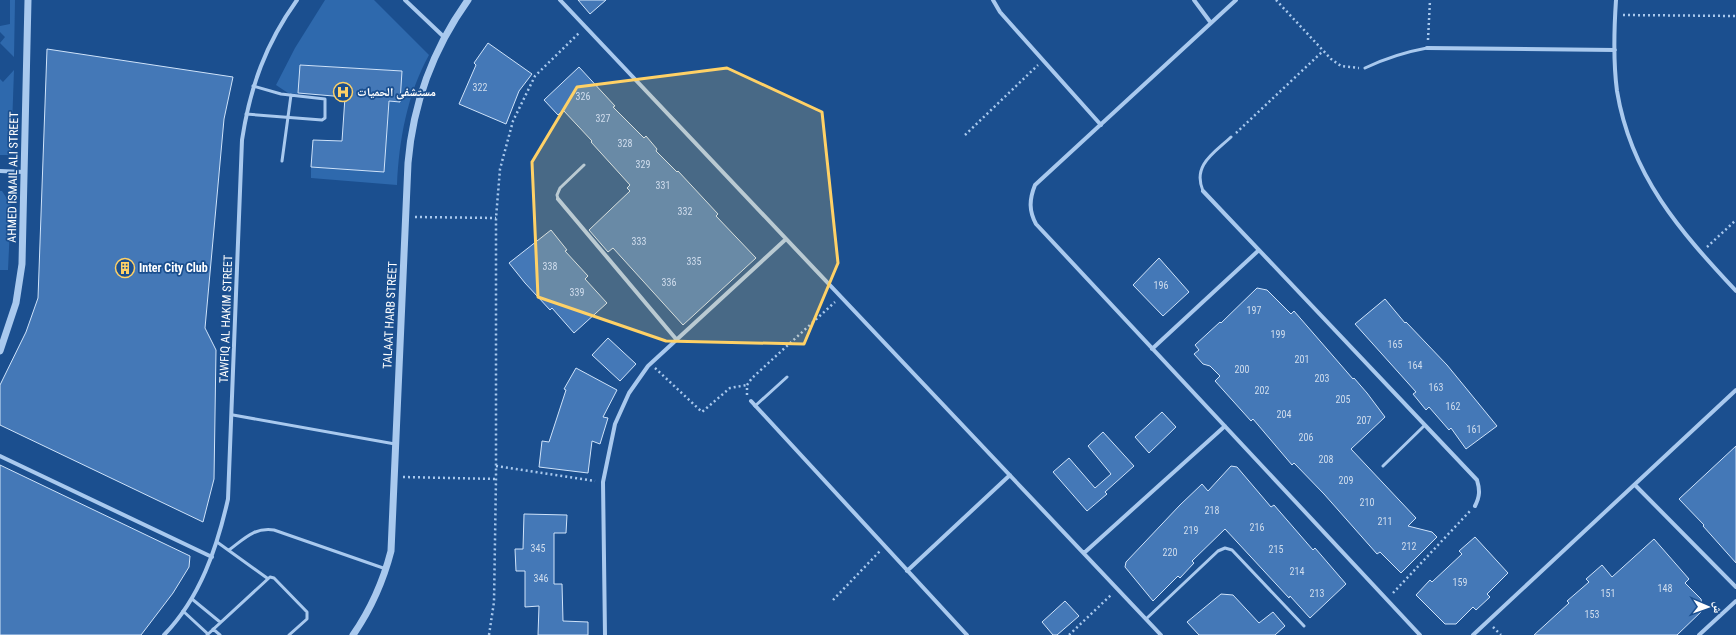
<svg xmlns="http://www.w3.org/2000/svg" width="1736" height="635" font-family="'Roboto Condensed','Noto Naskh Arabic',sans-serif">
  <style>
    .park { fill: #2e69ad }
    .building { fill: #4478b7; stroke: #cfe3fa }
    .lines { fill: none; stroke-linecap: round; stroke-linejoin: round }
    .path { stroke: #a9c9ee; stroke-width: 2.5; stroke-dasharray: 2 3; stroke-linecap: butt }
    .service { stroke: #a9c9ee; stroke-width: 3 }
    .minor { stroke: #a9c9ee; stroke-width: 4 }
    .tertiary { stroke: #a9c9ee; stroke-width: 7 }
    .marked { fill: #ffd166; fill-opacity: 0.2; stroke: #ffd166; stroke-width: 3; stroke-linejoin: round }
    .labels { text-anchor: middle; stroke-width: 3.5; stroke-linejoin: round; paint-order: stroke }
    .number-label { font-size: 10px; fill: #d0dded }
    .poi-label { font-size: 12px; font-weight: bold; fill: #fff; stroke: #1b4f8f; text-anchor: start }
    .street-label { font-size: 12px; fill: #fff; stroke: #1b4f8f }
  </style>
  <rect width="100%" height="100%" fill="#1b4f8f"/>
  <path class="park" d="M10,0H15L14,57L0,43L5,37L0,32V26L10,24Z
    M325,0H374L429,55C407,95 399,140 397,185L311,178V167L384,171L389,101L400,102L401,71L301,65L298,94L288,93L276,85L295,48Z
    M14,70L11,155H0V79L3,82Z
    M0,191H2L11,205L8,270H0Z"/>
  <path class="building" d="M578,0H606L590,14Z
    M488,43L532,74L519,91L506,124L459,104L476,65L474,63Z
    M47,49L233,77L224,119L205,328L216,350L214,479L203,522L0,425V385L26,332L38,298Z
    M300,65L402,71L400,102L389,101L384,172L311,167L313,140L342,141L345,97L298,93Z
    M579,67L615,106L613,107L644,138L646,136L657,149L656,151L677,172L678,171L718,214L716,216L756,258L683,325L613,248L608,252L589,230L630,191L627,188L630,185L591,142L592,141L563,110L558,115L544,100Z
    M551,230L567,250L565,251L588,276L585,279L607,303L574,333L552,308L550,310L525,283L509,263Z
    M1159,258L1189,292L1163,316L1133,285Z
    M1257,288L1267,290L1291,314L1294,311L1353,379L1354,378L1367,393L1385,417L1351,449L1416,518L1408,526L1432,532L1437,537L1401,573L1380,552L1377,554L1324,494L1294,463L1292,465L1253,419L1251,421L1215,381L1220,376L1210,366L1203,364L1194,354L1199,350L1195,345L1220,322L1221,323Z
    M1385,299L1405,323L1406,322L1447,365L1497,426L1466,449L1451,428L1449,430L1429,407L1426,410L1413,394L1416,392L1355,324Z
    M608,338L636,364L620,381L592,355Z
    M576,368L617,390L603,417L608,418L600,444L592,441L588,473L539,467L542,441L549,442L566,390L564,389Z
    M1162,412L1176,427L1149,453L1135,437Z
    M1103,432L1134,466L1105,492L1107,494L1087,511L1053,472L1069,458L1095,488L1111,474L1088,446Z
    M1736,446V563L1703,526L1704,525L1679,499Z
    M0,465L190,556L189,567L173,593L141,635H0Z
    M1231,466L1237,467L1271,507L1274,505L1313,550L1315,548L1346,584L1310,618L1290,596L1289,598L1225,529L1192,561L1194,563L1180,578L1178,576L1153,601L1125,567L1126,562L1180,505L1202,484L1208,491Z
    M524,514L567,515L566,533H554V584H562L563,621L588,622V635H538L539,606L525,607V571H516L515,549H523Z
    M1475,537L1508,573L1487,594L1490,597L1476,610L1473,607L1456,624H1445L1416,595L1430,580L1432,582L1462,554L1459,551Z
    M1654,539L1689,579L1685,583L1701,599L1703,610L1677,635H1534L1569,603L1567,601L1589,582L1586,579L1602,565L1612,577Z
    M1221,594L1233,595L1259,623L1273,612L1285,626L1275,635H1199L1187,622Z
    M1065,601L1079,616L1057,635H1053L1042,622Z"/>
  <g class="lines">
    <path class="path" d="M1276,0L1331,59L1341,66L1359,68
      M1623,15L1736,16
      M1428,40L1430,0
      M1236,133L1323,51
      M965,135L1038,65
      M415,217L496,218
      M1707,247L1736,220
      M655,368L702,412L730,388L747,385
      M747,395V385L752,378L835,302
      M496,466L595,481
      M403,477L496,479
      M1393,593L1470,511
      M833,600L880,551
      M1493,627L1501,635
      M489,635L494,602L496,479V218L500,169L513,121L535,76L580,32
      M1069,635L1111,595"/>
    <path class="service" d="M1365,68C1386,58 1405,52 1427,48
      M246,114L322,120L325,118V99L281,94L253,86
      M282,161L291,95
      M1203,191C1192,165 1214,153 1231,137
      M558,199L557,195L560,188L584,165
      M755,406L787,377
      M233,415L395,444
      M1383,466L1425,425
      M217,542L267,578
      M229,550C244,539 254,527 274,530L386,569
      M192,599L220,622
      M183,611L208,634
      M1146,619L1218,551L1225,548L1232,550L1304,626
      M213,629L220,635
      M207,635L270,577L274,578L307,612V619L289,635"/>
    <path class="minor" d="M405,0L444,37
      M560,0L1161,635
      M993,0L1000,12L1101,125
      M1194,0L1211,23
      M1236,0L1035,185C1029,200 1029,211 1036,224L1420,635
      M1616,0C1614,30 1613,61 1617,91C1631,176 1680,231 1736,291
      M1427,48L1615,50
      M0,171L24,172
      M1203,191L1477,480C1480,490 1480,496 1475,506
      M558,199L676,339
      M1152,349L1259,250
      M751,401L967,635
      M0,456L212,557
      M1635,485L1736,587
      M1084,553L1225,426
      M907,571L1010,475
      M164,635C200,598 217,548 228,499L242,140C250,87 266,43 297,0
      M605,635L603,482L615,424L629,393L648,366L786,239
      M1473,635L1736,390
      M1699,635L1736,601"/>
    <path class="tertiary" d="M0,351L16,303L22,264L28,0
      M353,635C371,609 383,582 391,551L408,163C413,103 433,49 468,0"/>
  </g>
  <path class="marked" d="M727,68L822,112L838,263L804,344L666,341L538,297L532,162L577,87Z"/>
  <defs>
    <g id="hospital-ring" transform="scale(1)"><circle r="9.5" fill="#1b4f8f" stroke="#ffd166" stroke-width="1.5"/><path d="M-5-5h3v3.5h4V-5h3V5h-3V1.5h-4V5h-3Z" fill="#ffd166"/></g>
    <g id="building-ring" transform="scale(1)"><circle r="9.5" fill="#1b4f8f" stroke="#ffd166" stroke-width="1.5"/><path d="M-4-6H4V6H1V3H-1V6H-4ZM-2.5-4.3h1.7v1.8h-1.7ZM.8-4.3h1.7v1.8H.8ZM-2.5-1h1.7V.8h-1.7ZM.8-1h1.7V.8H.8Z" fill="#ffd166"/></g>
  </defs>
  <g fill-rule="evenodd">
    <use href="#hospital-ring" x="343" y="92"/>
    <use href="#building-ring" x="125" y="268"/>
  </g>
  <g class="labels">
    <g class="number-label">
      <text x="480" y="91">322</text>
      <text x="583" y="100">326</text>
      <text x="603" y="122">327</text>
      <text x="625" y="147">328</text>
      <text x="643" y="168">329</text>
      <text x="663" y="189">331</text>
      <text x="685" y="215">332</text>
      <text x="639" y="245">333</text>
      <text x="694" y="265">335</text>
      <text x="550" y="270">338</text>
      <text x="669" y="286">336</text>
      <text x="1161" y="289">196</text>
      <text x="577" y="296">339</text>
      <text x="1254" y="314">197</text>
      <text x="1278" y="338">199</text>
      <text x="1395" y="348">165</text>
      <text x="1302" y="363">201</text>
      <text x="1415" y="369">164</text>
      <text x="1242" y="373">200</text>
      <text x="1322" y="382">203</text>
      <text x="1436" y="391">163</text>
      <text x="1262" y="394">202</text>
      <text x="1343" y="403">205</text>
      <text x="1453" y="410">162</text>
      <text x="1284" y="418">204</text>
      <text x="1364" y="424">207</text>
      <text x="1474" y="433">161</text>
      <text x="1306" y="441">206</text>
      <text x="1326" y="463">208</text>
      <text x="1346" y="484">209</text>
      <text x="1367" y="506">210</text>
      <text x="1212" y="514">218</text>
      <text x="1385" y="525">211</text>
      <text x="1257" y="531">216</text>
      <text x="1191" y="534">219</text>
      <text x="1409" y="550">212</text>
      <text x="538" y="552">345</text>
      <text x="1276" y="553">215</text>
      <text x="1170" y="556">220</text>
      <text x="1297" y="575">214</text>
      <text x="541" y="582">346</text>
      <text x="1460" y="586">159</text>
      <text x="1665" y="592">148</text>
      <text x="1317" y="597">213</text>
      <text x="1608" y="597">151</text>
      <text x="1592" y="618">153</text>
    </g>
    <g class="poi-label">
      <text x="357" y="96">مستشفى الحميات</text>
      <text x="139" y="272">Inter City Club</text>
    </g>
    <g class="street-label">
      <text transform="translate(13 177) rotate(-89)" y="4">AHMED ISMAIL ALI STREET</text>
      <text transform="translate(390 315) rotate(-87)" y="4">TALAAT HARB STREET</text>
      <text transform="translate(226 319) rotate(-88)" y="4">TAWFIQ AL HAKIM STREET</text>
    </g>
  </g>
  <g transform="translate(1708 607) rotate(92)" stroke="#1b4f8f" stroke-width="3" paint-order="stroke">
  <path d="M0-3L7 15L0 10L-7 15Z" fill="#ffffff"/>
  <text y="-6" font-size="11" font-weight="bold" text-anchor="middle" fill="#ffffff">ش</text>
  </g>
</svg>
